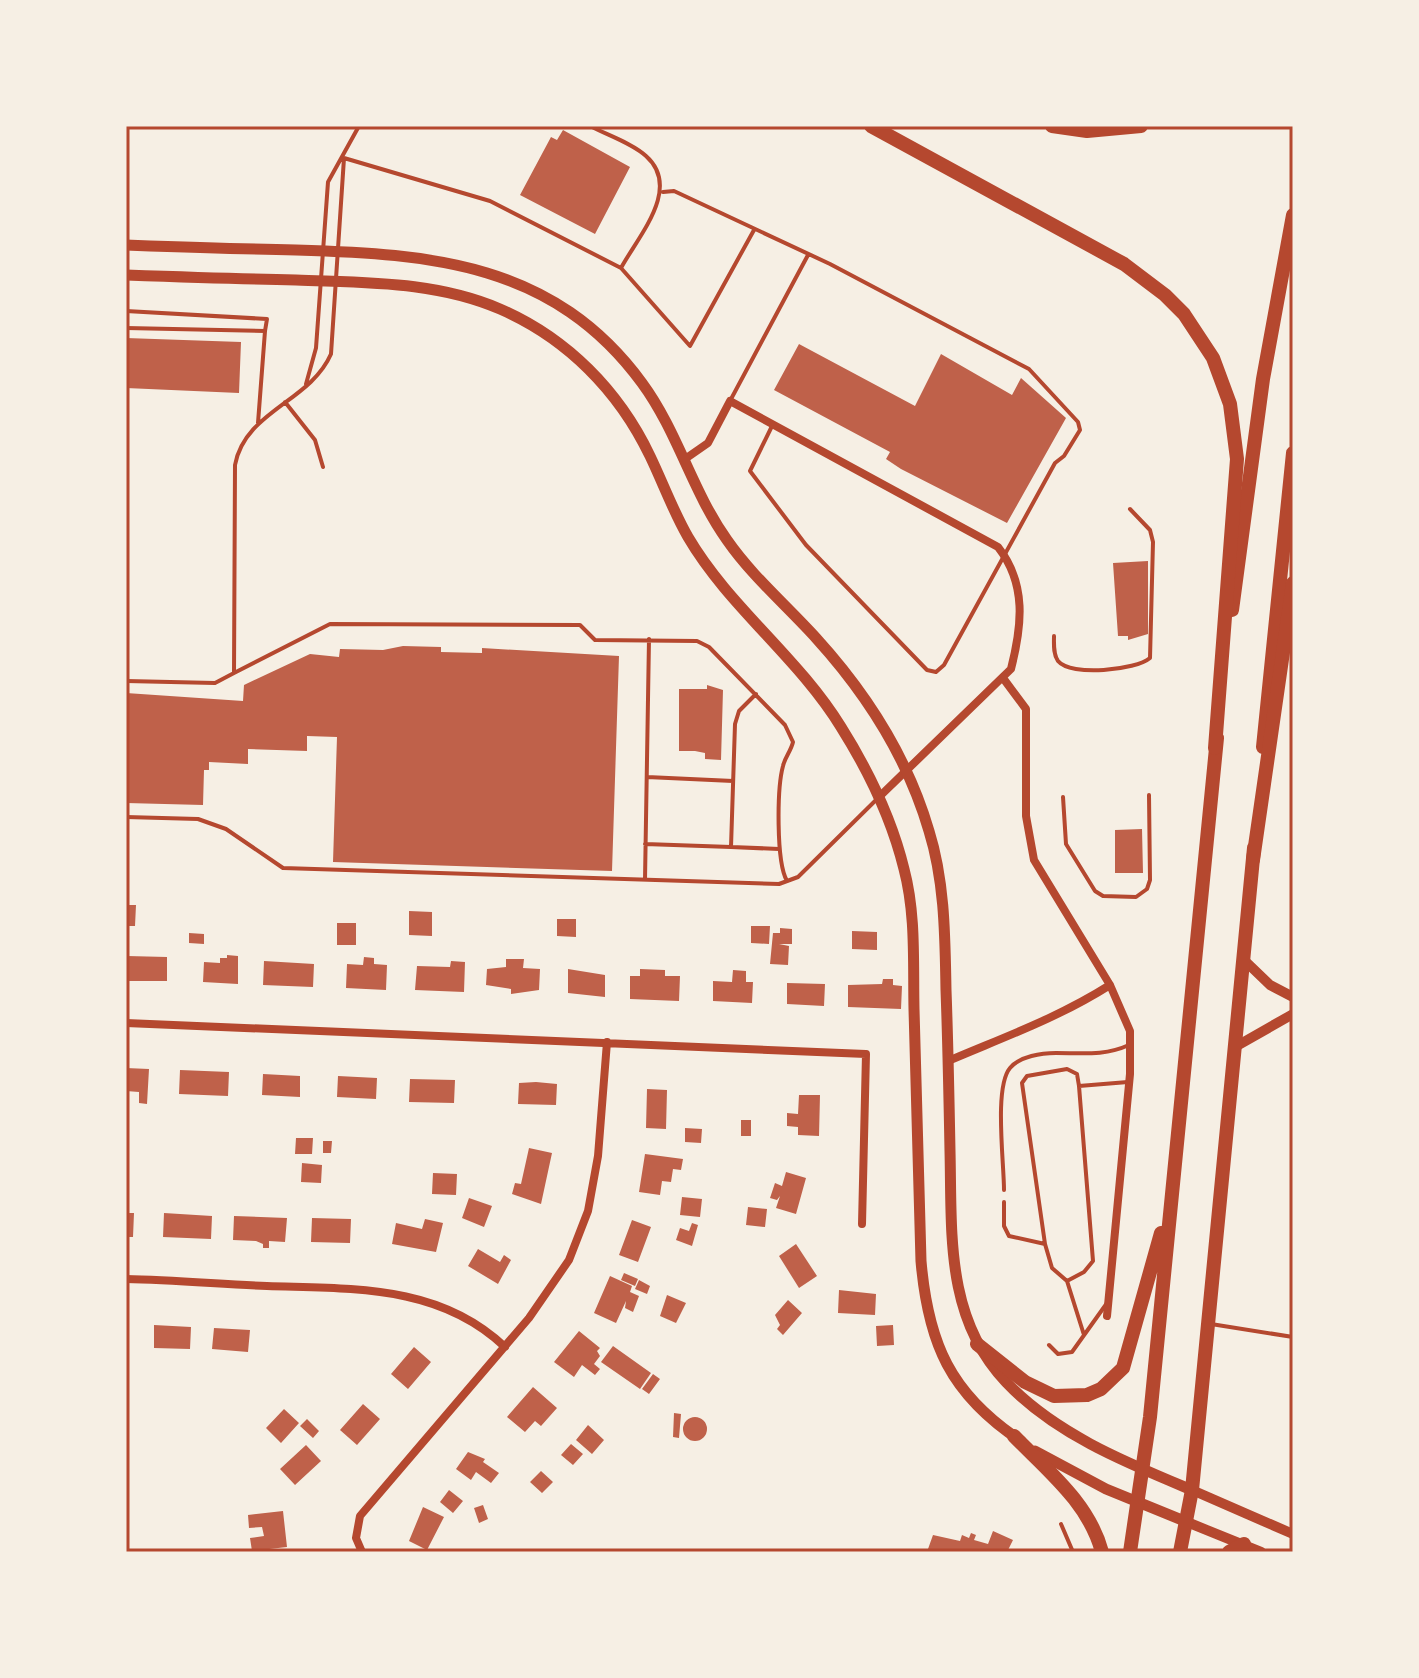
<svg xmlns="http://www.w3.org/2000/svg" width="1419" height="1678" font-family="Georgia,serif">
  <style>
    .building { fill: #bf614a }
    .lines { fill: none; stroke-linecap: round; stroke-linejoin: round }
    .service { stroke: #b5482f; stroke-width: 4 }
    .minor { stroke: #b5482f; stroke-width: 8 }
    .tertiary { stroke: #b5482f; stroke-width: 10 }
    .secondary { stroke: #b5482f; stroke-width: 11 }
    .trunk { stroke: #b5482f; stroke-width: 14 }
    .motorway { stroke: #b5482f; stroke-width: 14 }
    .neatline { fill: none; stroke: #b5482f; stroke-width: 3 }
  </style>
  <rect width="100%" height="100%" fill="#f6efe4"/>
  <path class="building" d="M563,130L630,167L595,234L520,195L551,137L557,140Z
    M126,338L241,342L239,393L126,388Z
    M799,344L915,406L941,354L1012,395L1021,378L1066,418L1007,523L901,469L886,459L890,452L774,390Z
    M1148,561V634L1128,640V636H1118L1113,563Z
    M403,646L441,647V652L482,653V648L619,656L612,871L333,862L337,737L307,736V751L248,749V764L209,762V770H204L203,805L126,803V693L243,701L244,685L310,654L339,657L340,649L383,650Z
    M707,685L723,690L721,760L705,759V753L695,751H679V689H707Z
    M1142,829L1143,873H1115V830Z
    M126,905H136L135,926H126Z
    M409,911L432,912V936L409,935Z
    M557,919H576V937L557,936Z
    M337,923H356V945H337Z
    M751,926H770L769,944L751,943Z
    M780,928L792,929V944H779L789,946L788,965L770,964L773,933H780Z
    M852,931L877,932V950L852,949Z
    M189,933L204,934V944L189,943Z
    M227,955L238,956V984L203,982L204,962L220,963V958H227Z
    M127,956L167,957V981H127Z
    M364,957L374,958V964L387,965L386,990L346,988L347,964L363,965Z
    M506,959H524L523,968L540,969L539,990L511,994V989L486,985L487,969L506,967Z
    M264,961L314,964L313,987L263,985Z
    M451,961L465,962L464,992L415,990L417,966L450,967Z
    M568,969L605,975V997L568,993Z
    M640,969L665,970V976H680L679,1001L630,999V976H640Z
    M733,970L746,971V982H753L752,1003L713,1001V981L732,982Z
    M883,979H893V985L902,986L901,1009L848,1007V985L882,984Z
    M787,983L825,984L824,1006L787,1004Z
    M126,1068L149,1069L147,1104L139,1103V1092L126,1091Z
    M180,1070L229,1072L228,1096L179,1094Z
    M263,1074L300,1076V1097L262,1095Z
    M338,1076L377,1078L376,1099L337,1097Z
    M410,1079L455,1080L454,1103L409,1102Z
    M536,1082L557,1084L556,1105L518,1104L519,1083Z
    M647,1089L667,1090L666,1129L646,1128Z
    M799,1095H820L819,1136L798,1135V1127L787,1126V1113L798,1114Z
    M741,1120H751V1136H741Z
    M685,1128L702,1129L701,1143L685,1142Z
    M296,1138H313L312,1154H295Z
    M323,1141H332L331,1153H323Z
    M529,1148L552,1153L541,1204L512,1194L515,1183L521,1184Z
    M645,1154L683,1159L681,1170L673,1169L671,1182L662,1181L660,1195L639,1192Z
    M302,1163L322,1165L321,1183L301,1182Z
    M786,1172L806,1178L796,1214L776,1208L780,1196L777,1200L770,1198L775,1183L782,1186Z
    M433,1173L457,1174L456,1195L432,1194Z
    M682,1197L702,1199L700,1217L680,1215Z
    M469,1198L492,1206L484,1227L462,1218Z
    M748,1207L767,1209L765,1227L746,1225Z
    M126,1213H134L133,1237H126Z
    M164,1213L212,1216L211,1239L163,1237Z
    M234,1216L287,1218L285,1242L269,1241V1248H263V1244L256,1241L233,1240Z
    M312,1218L351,1219L350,1243L311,1242Z
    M425,1219L443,1223L436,1252L392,1244L396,1223L422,1229Z
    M632,1220L651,1227L638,1262L619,1255Z
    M692,1223L698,1225L692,1246L676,1240L680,1228L689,1231Z
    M796,1244L817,1276L799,1288L779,1256Z
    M478,1249L500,1262L504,1255L511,1260L498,1284L468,1266Z
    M624,1273L638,1279L635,1286L621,1280Z
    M610,1276L632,1286L630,1292L639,1296L633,1312L625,1308L626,1301L616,1323L594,1313Z
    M639,1280L650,1286L647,1294L635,1289Z
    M839,1290L876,1294L875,1315L838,1313Z
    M667,1295L686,1303L676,1323L660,1316Z
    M788,1300L802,1313L783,1335L777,1329L780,1325L775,1315Z
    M154,1325L191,1327L190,1349L154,1348Z
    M893,1325L894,1345L877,1346L876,1326Z
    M214,1328L250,1330L248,1352L212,1349Z
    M579,1331L600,1348L597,1351L600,1356L594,1364L600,1369L595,1375L582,1365L574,1377L554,1362Z
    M613,1346L651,1373L640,1389L601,1362Z
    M414,1347L431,1362L408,1389L391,1374Z
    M653,1374L660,1379L649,1394L642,1389Z
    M533,1387L557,1408L541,1426L535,1421L525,1432L507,1417Z
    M363,1404L380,1419L357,1445L340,1430Z
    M284,1409L299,1423L281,1443L266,1428Z
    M674,1413L681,1414L679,1438L673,1437Z
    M683 1429a12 12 0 1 1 24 0a12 12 0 1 1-24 0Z
    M307,1419L319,1431L313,1438L300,1426Z
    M588,1425L604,1440L592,1454L576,1440Z
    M571,1444L583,1454L573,1465L561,1455Z
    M306,1445L321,1461L295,1485L280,1469Z
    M468,1452L485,1459L483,1462L499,1473L491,1483L476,1472L471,1480L456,1469Z
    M541,1471L553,1482L542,1493L530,1482Z
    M449,1490L463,1501L453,1513L440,1502Z
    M483,1505L488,1519L479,1523L474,1508Z
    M423,1507L444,1517L427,1550L409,1541Z
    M283,1511L287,1547L252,1551L250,1538L264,1536L262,1527L249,1528L248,1515Z
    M993,1531L1013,1540L1007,1552H936L928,1549L933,1535L960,1541L962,1535L969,1538L971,1533L976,1535L974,1540L988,1544Z"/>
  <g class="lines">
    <path class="service" d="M344,158L490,201L621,268C639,235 682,188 646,156C632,143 607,135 590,126
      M663,192L674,191L830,264L1029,369L1078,422L1080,430L1064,456L1055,463L944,665L936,672L927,670L806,545L750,471L773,424
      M621,268L690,346L754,230
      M126,311L267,319L265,331
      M126,328L265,331L258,423
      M306,384L316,348L328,182L359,126
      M730,401L808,255
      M285,402L315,440L323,467
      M1054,636C1054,644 1053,654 1058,661C1071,677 1136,670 1150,658L1153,542L1150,530L1130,509
      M234,673L330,624L580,625L595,640L697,641L709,647L785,725L793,742C791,751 785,757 783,766C777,788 776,862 787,881
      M126,681L215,683L234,673L235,465C245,411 310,402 331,354L344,158
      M647,777L733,781
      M1063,797L1066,844L1095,891L1103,896L1136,897L1147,889L1150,880L1149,795
      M126,817L198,819L226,829L283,868L779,884L798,877L876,800
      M645,844L731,847L735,724L739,711L756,694
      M731,847L779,849
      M645,880L649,639
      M1079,1086L1128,1082
      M1004,1190C1004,1162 994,1087 1010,1068C1020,1056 1042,1053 1056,1053C1082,1053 1105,1056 1129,1045
      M1004,1202V1226L1009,1236L1045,1244
      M1067,1281L1084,1272L1093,1261L1079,1086L1077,1074L1067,1069L1027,1076L1022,1083L1045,1244L1052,1268L1067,1281L1084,1335
      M1211,1324L1293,1337
      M1049,1345L1058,1354L1072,1352L1107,1303
      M1061,1524L1073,1552"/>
    <path class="minor" d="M685,459L708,443L730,401L998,547C1027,584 1022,626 1011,669L878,798
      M1003,678L1026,709V816L1034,860L1110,985L1130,1031V1074L1107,1316
      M126,1023L866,1054L862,1224
      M948,1061C1004,1037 1058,1018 1110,985
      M126,1279C173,1280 220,1284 267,1286C352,1289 439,1284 505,1347
      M362,1552L356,1538L360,1516L529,1318L569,1260L588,1211L598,1156L607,1042"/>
    <path class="tertiary" d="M1243,959L1270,985L1293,997
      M1235,1047L1293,1014
      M1192,1490L1293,1534
      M1187,1522L1261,1552"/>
    <path class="secondary" d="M126,245C183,247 239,249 296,250C432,254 554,263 642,383C678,432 692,491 727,540C752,576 786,605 816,638C866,693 908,759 929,831C945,882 945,938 946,990C948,1044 949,1097 950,1151C952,1233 945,1318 1006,1382C1055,1434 1127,1463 1192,1490
      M126,275C183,277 240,279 296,280C366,283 435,281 500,309C567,338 619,391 650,456C663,483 673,511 688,537C729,607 798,657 841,727C868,770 892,820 904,869C916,914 913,963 914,1009C916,1093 918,1177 921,1261C928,1343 950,1394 1021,1441
      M1035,1451L1106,1489L1187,1522"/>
    <path class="trunk" d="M1232,610L1263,379L1293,215
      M1263,747L1293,453
      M977,1344L1025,1382L1054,1396L1087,1395L1101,1389L1123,1368L1161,1233
      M1014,1436C1048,1471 1089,1503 1102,1552
      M1130,1552L1150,1417L1217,738
      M1180,1552L1192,1490L1254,848
      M1229,1552L1244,1544"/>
    <path class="motorway" d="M871,126L1124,264L1165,295L1184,314L1213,358L1230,404L1237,459L1215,748
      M1052,126L1087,131L1141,126
      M1253,860L1293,583"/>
  </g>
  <rect width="1419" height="1678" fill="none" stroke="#f6efe4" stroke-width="256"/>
  <rect x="128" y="128" width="1163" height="1422" class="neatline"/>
</svg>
